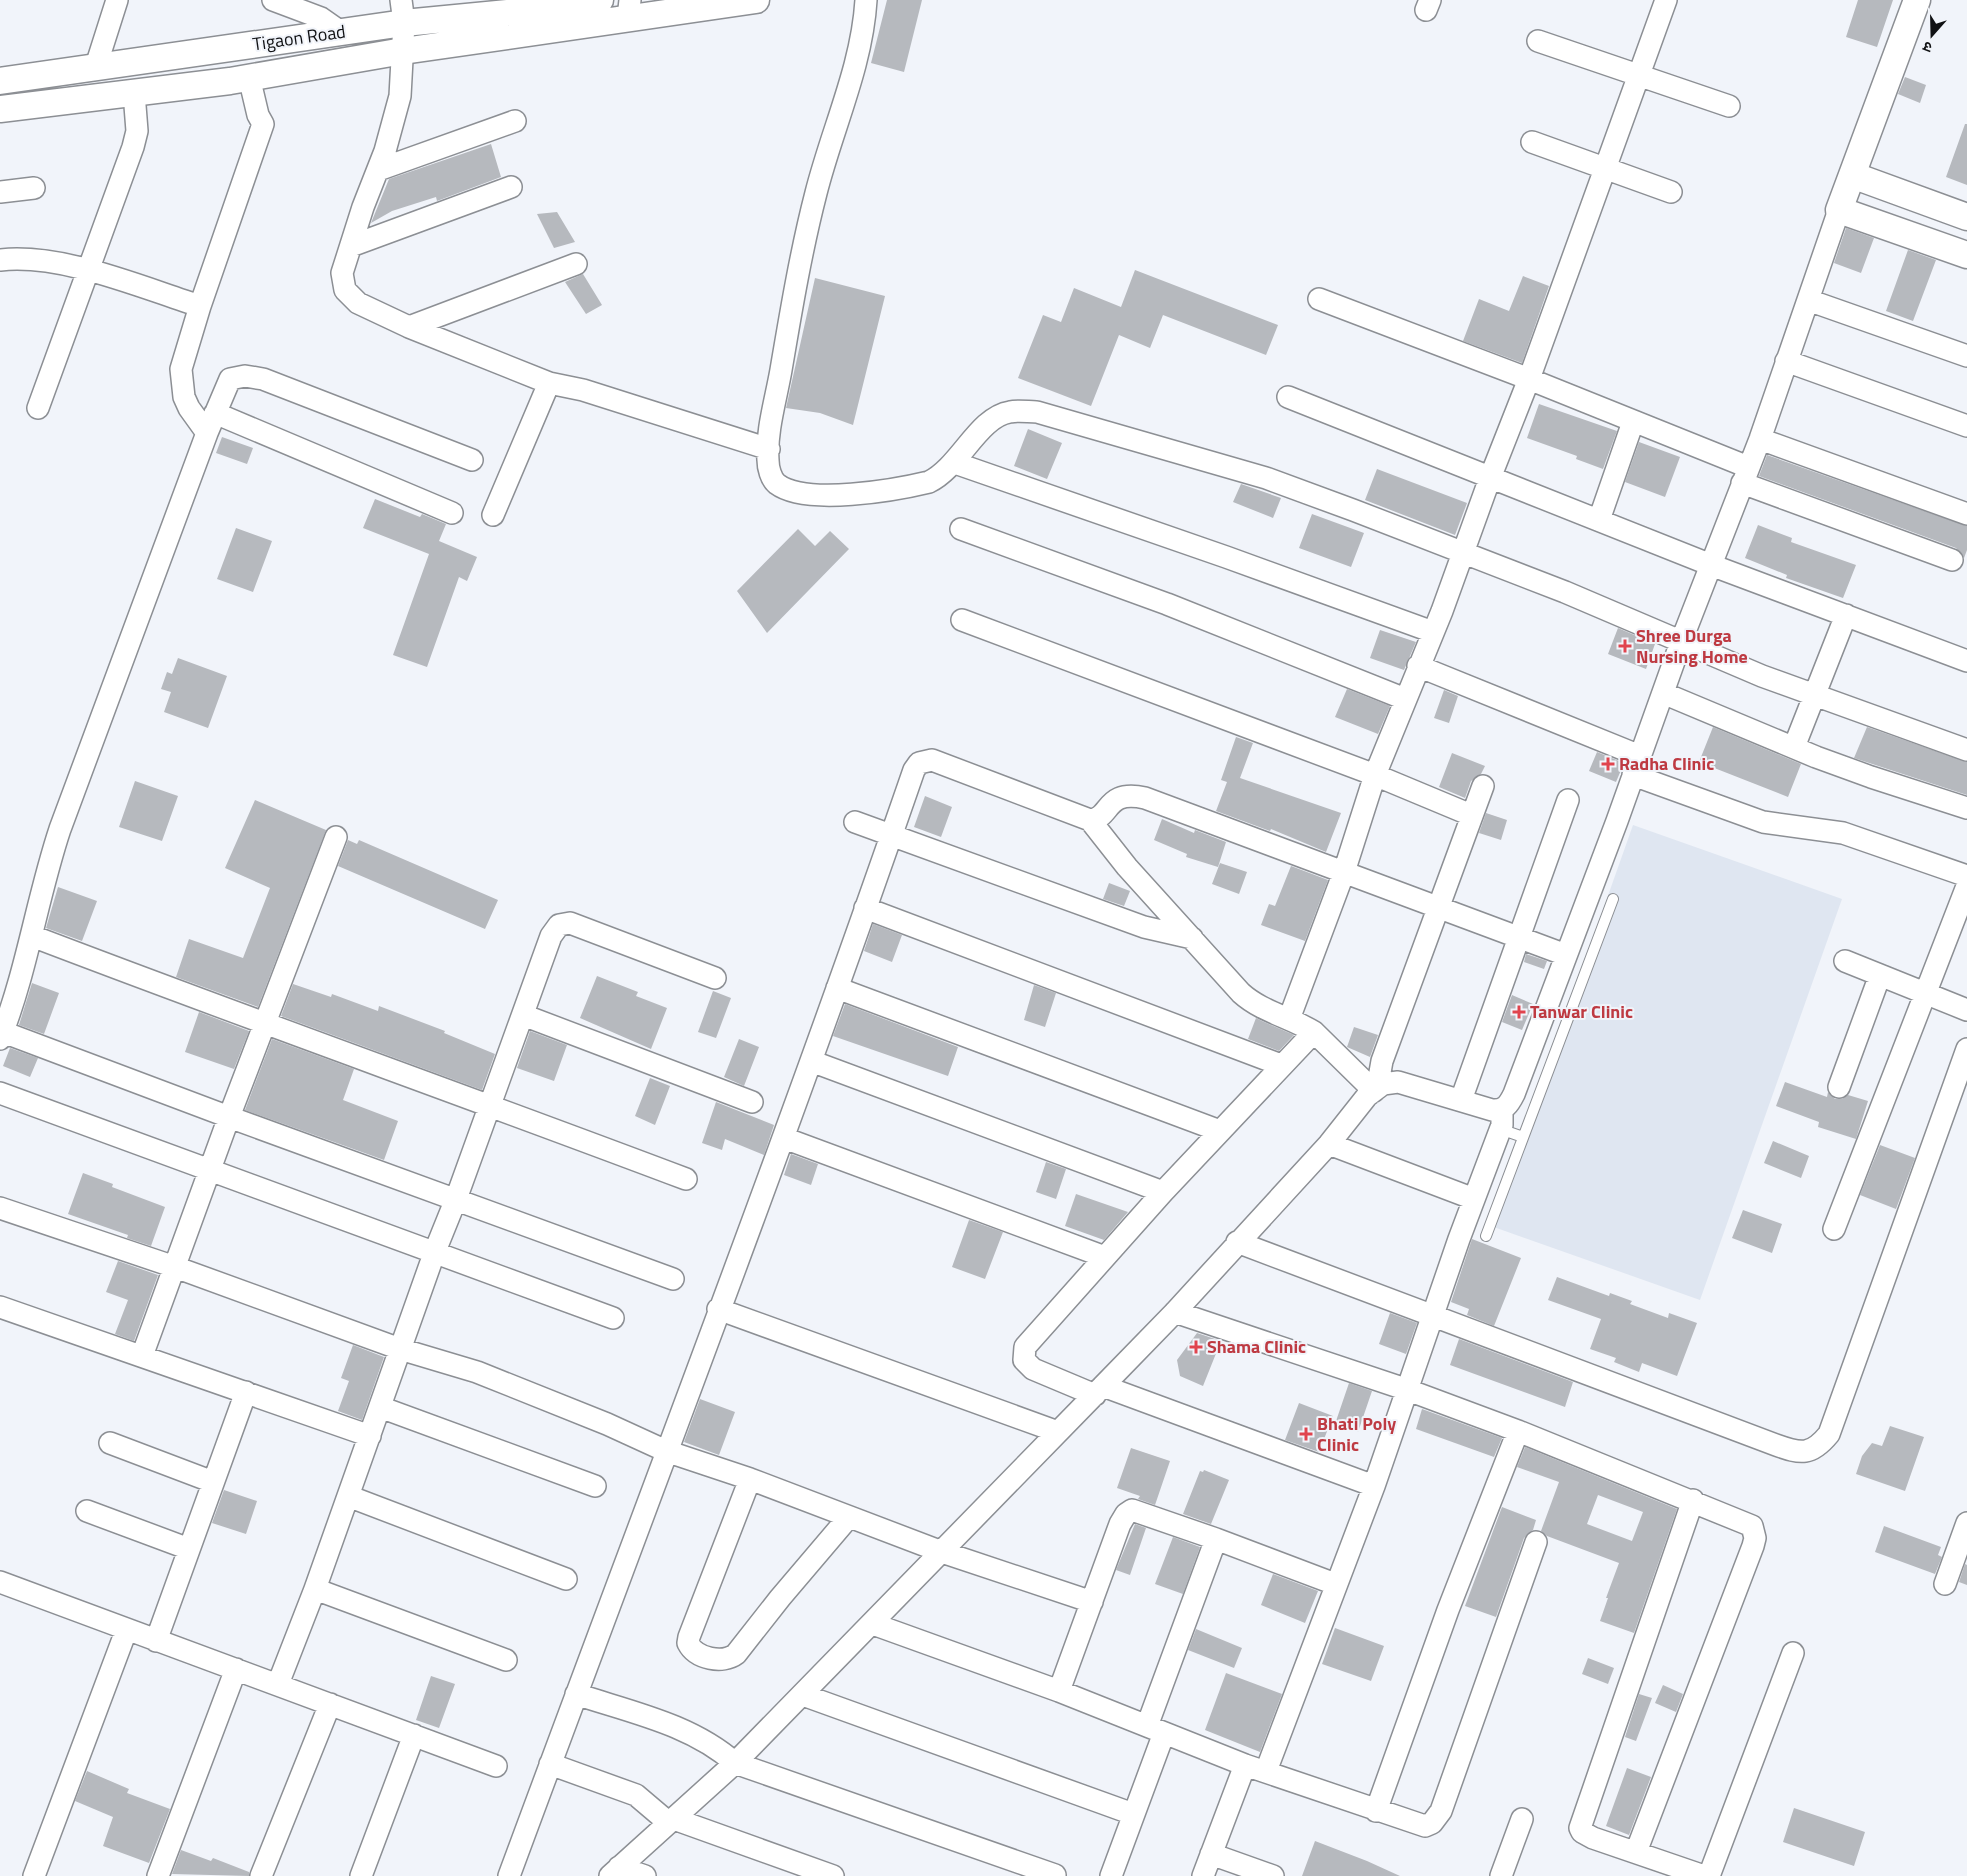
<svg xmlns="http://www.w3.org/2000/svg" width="1967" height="1876" font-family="'Titillium Web','Noto Sans Devanagari',sans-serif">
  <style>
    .built { fill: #dfe6f1 }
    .building { fill: #b6b9be; fill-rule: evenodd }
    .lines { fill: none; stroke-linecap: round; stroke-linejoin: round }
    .service-casing { stroke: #8c8f94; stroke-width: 12 }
    .minor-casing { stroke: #8c8f94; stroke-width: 24 }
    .tertiary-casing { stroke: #8c8f94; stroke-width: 29 }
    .service { stroke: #fff; stroke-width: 10 }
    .minor { stroke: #fff; stroke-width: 21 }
    .tertiary { stroke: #fff; stroke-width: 26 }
    .health-dot { fill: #e0444e; stroke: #f1f4fa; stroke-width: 2 }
    .labels { text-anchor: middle; stroke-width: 4; stroke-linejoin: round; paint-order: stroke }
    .street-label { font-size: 18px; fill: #101113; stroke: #f1f4fa }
    .health-label { font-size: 18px; font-weight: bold; fill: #be3a42; stroke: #f1f4fa; text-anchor: start }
  </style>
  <rect width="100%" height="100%" fill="#f1f4fa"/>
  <path class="built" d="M1633,825L1842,899L1700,1300L1491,1226Z"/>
  <path class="building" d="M887,0H922L904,72L871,63Z
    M1858,0H1893L1877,47L1846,37Z
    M1905,77L1926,85L1920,103L1898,94Z
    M1965,124H1967V185L1946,177Z
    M491,144L501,177L437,201L436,197L392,211L371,223L389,179Z
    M557,212L575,242L554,248L537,214Z
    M1846,228L1874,238L1861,273L1834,263Z
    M1908,250L1936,260L1913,321L1886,311Z
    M1135,270L1278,325L1266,355L1163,315L1150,348L1119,335L1091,406L1018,378L1043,315L1061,322L1074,288L1121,307Z
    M583,274L602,305L586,314L565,282Z
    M1523,276L1549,286L1522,363L1463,341L1479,299L1509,311Z
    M815,278L885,296L853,425L820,413L786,408Z
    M1539,404L1617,431L1603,469L1576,459L1577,456L1527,438Z
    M1028,429L1062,443L1047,479L1014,466Z
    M222,437L253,448L247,464L216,453Z
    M1639,442L1680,457L1665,497L1625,482Z
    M1767,455L1967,526V550L1964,558L1956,548L1759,476Z
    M1377,469L1467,503L1455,535L1365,500Z
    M1241,484L1281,498L1273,518L1233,502Z
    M375,499L420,517L422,514L446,524L439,541L477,557L467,581L459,577L427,667L393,655L429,554L363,528Z
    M1312,514L1364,533L1351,567L1299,548Z
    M1758,525L1792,538L1791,542L1856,565L1843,598L1786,578L1787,575L1745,558Z
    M236,528L272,541L253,592L217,579Z
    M798,529L815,546L830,531L849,549L767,633L737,591Z
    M1618,628L1655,644L1646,669L1608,654Z
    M1380,630L1416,642L1404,670L1370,658Z
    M178,658L227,676L208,728L164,712L171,692L161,689L167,672L172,674Z
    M1347,689L1390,706L1378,734L1335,717Z
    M1444,690L1458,696L1449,723L1434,718Z
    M1713,727L1801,764L1788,797L1699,762Z
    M1867,727L1967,762V795L1854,758Z
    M1236,737L1253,743L1240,778L1341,813L1326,852L1271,829L1270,831L1216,811L1227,782L1221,780Z
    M1597,752L1624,763L1616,782L1589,771Z
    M1452,753L1485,766L1481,774L1471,781L1465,798L1439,787Z
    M135,781L178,796L162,841L119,827Z
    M925,796L952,807L941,837L914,827Z
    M255,800L326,830L258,1007L176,977L189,939L243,958L270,888L225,868Z
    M1486,813L1507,820L1501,840L1479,833Z
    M1162,819L1194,833L1195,830L1226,842L1218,867L1186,857L1187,854L1154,840Z
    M348,840L357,844L359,840L498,900L485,929L338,866Z
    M1220,863L1247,872L1239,894L1212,884Z
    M1291,866L1328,880L1305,941L1261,925L1269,904L1275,906Z
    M1109,883L1130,891L1124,906L1103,899Z
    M58,887L97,901L82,941L46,928Z
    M873,924L902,935L892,962L864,951Z
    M1526,954L1547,961L1544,969L1524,962Z
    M597,976L638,992L636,996L667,1008L651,1049L580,1018Z
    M32,983L59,993L44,1034L19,1025Z
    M293,984L331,997L332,994L378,1011L379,1006L445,1031L444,1033L495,1054L482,1090L281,1016Z
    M1034,985L1056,993L1045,1027L1024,1020Z
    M713,991L731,998L716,1038L698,1032Z
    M1512,995L1533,1004L1522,1030L1502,1022Z
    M845,1004L958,1047L948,1076L833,1036Z
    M199,1012L249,1031L234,1069L185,1052Z
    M1256,1018L1262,1021L1294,1035L1279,1051L1248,1039Z
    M1354,1027L1378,1035L1370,1057L1347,1047Z
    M530,1031L567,1045L554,1081L517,1068Z
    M272,1039L354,1069L343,1100L398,1121L384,1160L245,1110Z
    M739,1039L759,1047L744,1086L724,1077Z
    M10,1048L38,1058L30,1077L3,1066Z
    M650,1078L670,1086L655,1125L635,1116Z
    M1785,1082L1827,1097L1828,1092L1835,1099H1842L1848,1095L1868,1101L1856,1139L1818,1127L1819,1122L1776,1106Z
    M716,1102L774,1125L764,1155L725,1139L722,1150L702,1143Z
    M1773,1141L1809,1156L1801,1178L1764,1163Z
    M1880,1145L1915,1158L1896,1209L1860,1195Z
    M791,1154L818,1164L811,1185L784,1175Z
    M1046,1162L1066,1169L1056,1199L1036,1192Z
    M83,1173L113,1184L112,1187L165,1207L151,1246L127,1238L128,1235L68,1214Z
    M1076,1194L1128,1212L1104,1240L1065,1226Z
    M1743,1210L1782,1224L1772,1253L1732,1238Z
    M969,1220L1003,1232L985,1279L952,1267Z
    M1472,1239L1521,1258L1494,1326L1467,1315L1469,1309L1451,1302Z
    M118,1261L158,1275L134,1341L115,1334L128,1300L106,1292Z
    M1557,1277L1609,1296L1610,1293L1632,1301L1630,1304L1668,1318L1669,1313L1697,1323L1677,1376L1642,1363L1639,1372L1614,1362L1616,1358L1590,1349L1601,1319L1548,1300Z
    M1390,1313L1417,1323L1406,1354L1379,1344Z
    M1197,1333L1221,1341L1203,1386L1180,1376L1177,1360Z
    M1459,1339L1573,1382L1565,1407L1450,1365Z
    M353,1345L384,1357L362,1420L338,1411L349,1381L341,1378Z
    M1349,1383L1372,1391L1358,1432L1335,1424Z
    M700,1399L735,1412L719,1455L684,1442Z
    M1299,1403L1333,1416L1319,1452L1285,1440Z
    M1422,1409L1502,1438L1494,1457L1416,1429Z
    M1890,1426L1924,1437L1905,1491L1856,1474L1862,1456L1872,1443L1882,1446Z
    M1525,1447L1677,1509L1634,1633L1600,1621L1608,1598H1606L1619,1563L1547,1536L1541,1531L1559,1482L1517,1467ZM1598,1495L1643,1512L1632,1541L1587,1524Z
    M1131,1448L1170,1461L1155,1505L1138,1499L1140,1496L1117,1488Z
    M1204,1470L1229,1480L1211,1524L1183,1514L1200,1471L1203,1472Z
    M224,1490L257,1501L246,1534L212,1523Z
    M1502,1507L1536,1520L1533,1530L1524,1538L1496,1617L1465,1606Z
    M1135,1524L1146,1528L1130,1575L1116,1570Z
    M1884,1526L1941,1547L1938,1555L1942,1557L1935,1574L1875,1552Z
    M1173,1537L1200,1547L1183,1594L1155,1584Z
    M1965,1564L1967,1565V1585L1959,1582Z
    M1273,1574L1318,1591L1305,1623L1261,1605Z
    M1335,1628L1384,1646L1371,1681L1322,1664Z
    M1196,1629L1242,1648L1234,1668L1188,1650Z
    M1588,1658L1614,1668L1608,1684L1582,1674Z
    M1226,1673L1282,1694L1260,1752L1205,1730Z
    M431,1676L455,1684L439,1728L416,1720Z
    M1663,1685L1683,1694L1676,1712L1655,1703Z
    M1639,1694L1652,1698L1636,1741L1625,1737Z
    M1627,1768L1651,1777L1629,1835L1606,1826Z
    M87,1771L129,1789L127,1793L170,1809L149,1863L103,1846L113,1817L75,1801Z
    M1794,1808L1865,1832L1854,1866L1783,1842Z
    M1315,1841L1367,1861L1400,1876H1302Z
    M181,1850L211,1861L213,1858L249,1872V1876L172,1874Z"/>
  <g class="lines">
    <g class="service-casing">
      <path id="service" d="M1500,1129L1523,1137
        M1486,1236L1613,899"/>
    </g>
    <g class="minor-casing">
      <path id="minor" d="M273,0L321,18L341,32
        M401,0L404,23L400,96L385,151L363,207L342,273L345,290L358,303L409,327L549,383L493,515
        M866,0C862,67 832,129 816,193C801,251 791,311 781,370C776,399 766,431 768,460C768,468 771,479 777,484C806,506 896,490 929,482C960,467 978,417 1010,412C1019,410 1028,412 1037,412L1266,478L1353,510L1565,592L1762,676L1967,750
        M1426,10L1430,0
        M628,18L630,0
        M1538,41L1729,106
        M96,66L117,0
        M1532,142L1671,192
        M378,170L515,121
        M0,192L34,188
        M351,246L511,187
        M0,260C62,253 140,287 200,306
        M1319,299L1529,379L1748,467
        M1808,300L1967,356
        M409,327L576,264
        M1786,361L1967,426
        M549,383L583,390L769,449
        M1288,397L1711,565L1967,661
        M38,408L133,147L137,131L134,93
        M215,413L452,513
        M207,433L189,408L184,397L181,369L200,306L263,124L258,115L249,77
        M1760,439L1967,514
        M955,463L1226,557L1433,632
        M1742,483L1952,560
        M1599,520L1633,422
        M961,529L1167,604L1405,699
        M962,620L1375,775L1471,815
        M1418,666L1640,756
        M1663,693L1816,757L1871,777L1967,808
        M1794,747L1846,615
        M1633,775L1763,822L1843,833L1967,876
        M1090,820L1127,867L1241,993C1262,1012 1290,1017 1314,1032L1374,1091
        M855,822L1144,927L1192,938
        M865,908L1281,1065
        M32,936C249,1019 469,1097 686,1179
        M1845,961L1967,1010
        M837,988L1220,1131
        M523,1015L752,1102
        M1289,1019L1344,872L1375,775L1442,611L1490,478L1529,379L1666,0
        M3,1032L229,1117L673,1279
        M0,1039C27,971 37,898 60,829L207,433L230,379L245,376L263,379L472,460
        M811,1061L1163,1192
        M1383,1084L1379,1078L1382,1061L1483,786
        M1839,1087L1880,975
        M0,1093L613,1318
        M1461,1100L1568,800
        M784,1138L1105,1257
        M1329,1144L1474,1199
        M0,1208L175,1267L400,1349L477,1372L607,1424L666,1451L750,1479L942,1552L1092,1602
        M1834,1229L1967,886
        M1237,1242L1776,1445C1801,1454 1811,1456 1829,1434L1967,1049
        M0,1307L370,1436
        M718,1309L1058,1432
        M1175,1312L1408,1390L1518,1431L1752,1526L1755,1538L1753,1546L1636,1852
        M142,1356L229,1117L336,837
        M1103,1386L1374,1486
        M1095,1395L1033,1369L1024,1360L1025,1347L1163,1192L1314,1032
        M380,1407L595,1486
        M110,1443L213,1482
        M750,1479L689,1637L688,1643C696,1659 723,1664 736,1654L780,1598L848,1518
        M348,1496L566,1579
        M1693,1500L1580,1828L1582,1832L1593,1838L1704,1876
        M87,1511L189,1549
        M0,1582L496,1766
        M1945,1584L1967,1523
        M315,1589L506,1660
        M873,1624L1059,1691L1245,1765L1425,1826L1432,1823L1441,1811L1536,1542
        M156,1641L246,1392
        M278,1684L315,1589L435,1251L456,1199L551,936L559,925L570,923L715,978
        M1059,1691L1120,1524L1126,1514L1132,1510L1216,1539L1335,1584
        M576,1694C630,1712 691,1724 735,1763L1055,1875
        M803,1695L1133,1814
        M1147,1726L1216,1539
        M550,1764L636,1795L669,1823
        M1266,1771L1374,1486L1459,1239L1502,1125V1110
        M1376,1811L1448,1610L1518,1431
        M674,1819L833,1876
        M1211,1854L1273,1876
        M619,1867L645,1876
        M34,1876L126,1631
        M158,1876L236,1669
        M261,1876L330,1704
        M361,1876L414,1735
        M509,1876C645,1508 786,1141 914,770L919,763L932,760L1090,820C1112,818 1104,789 1145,798L1566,955
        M610,1876L735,1763L1103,1386L1175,1312L1329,1144L1367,1096L1383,1084L1398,1082L1492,1110C1505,1111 1509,1104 1514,1094L1617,821L1681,642L1760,439L1839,210
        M1111,1876L1164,1733
        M1203,1876L1245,1765
        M1501,1876L1522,1819
        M1709,1876L1793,1653"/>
    </g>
    <g class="tertiary-casing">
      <path id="tertiary" d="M1917,0L1839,210L1967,255
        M0,81L404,23L538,10L600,0
        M0,109L230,81L403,51L756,0
        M1852,175L1967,217"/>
    </g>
    <use href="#service" class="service"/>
    <use href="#minor" class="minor"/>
    <use href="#tertiary" class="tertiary"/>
  </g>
  <g class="health-dot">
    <path d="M1622.5 638.5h5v5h5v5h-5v5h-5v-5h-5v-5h5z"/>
    <path d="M1605.5 756.5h5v5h5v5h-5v5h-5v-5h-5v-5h5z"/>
    <path d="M1516.5 1004.5h5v5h5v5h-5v5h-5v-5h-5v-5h5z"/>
    <path d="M1193.5 1339.5h5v5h5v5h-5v5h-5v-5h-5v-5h5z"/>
    <path d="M1303.5 1426.5h5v5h5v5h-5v5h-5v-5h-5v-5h5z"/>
  </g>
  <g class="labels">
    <g class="street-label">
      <text transform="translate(299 38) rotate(-8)" y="6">Tigaon Road</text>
    </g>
    <g class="health-label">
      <text x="1636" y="642">Shree Durga<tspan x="1636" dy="21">Nursing Home</tspan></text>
      <text x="1619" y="770">Radha Clinic</text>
      <text x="1530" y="1018">Tanwar Clinic</text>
      <text x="1207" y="1353">Shama Clinic</text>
      <text x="1317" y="1430">Bhati Poly<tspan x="1317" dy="21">Clinic</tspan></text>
    </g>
  </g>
  <g transform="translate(1932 35) rotate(200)" stroke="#f1f4fa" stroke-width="4" paint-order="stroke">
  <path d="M0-4L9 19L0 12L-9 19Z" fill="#101113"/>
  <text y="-8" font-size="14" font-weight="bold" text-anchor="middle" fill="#101113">उ</text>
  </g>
</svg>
